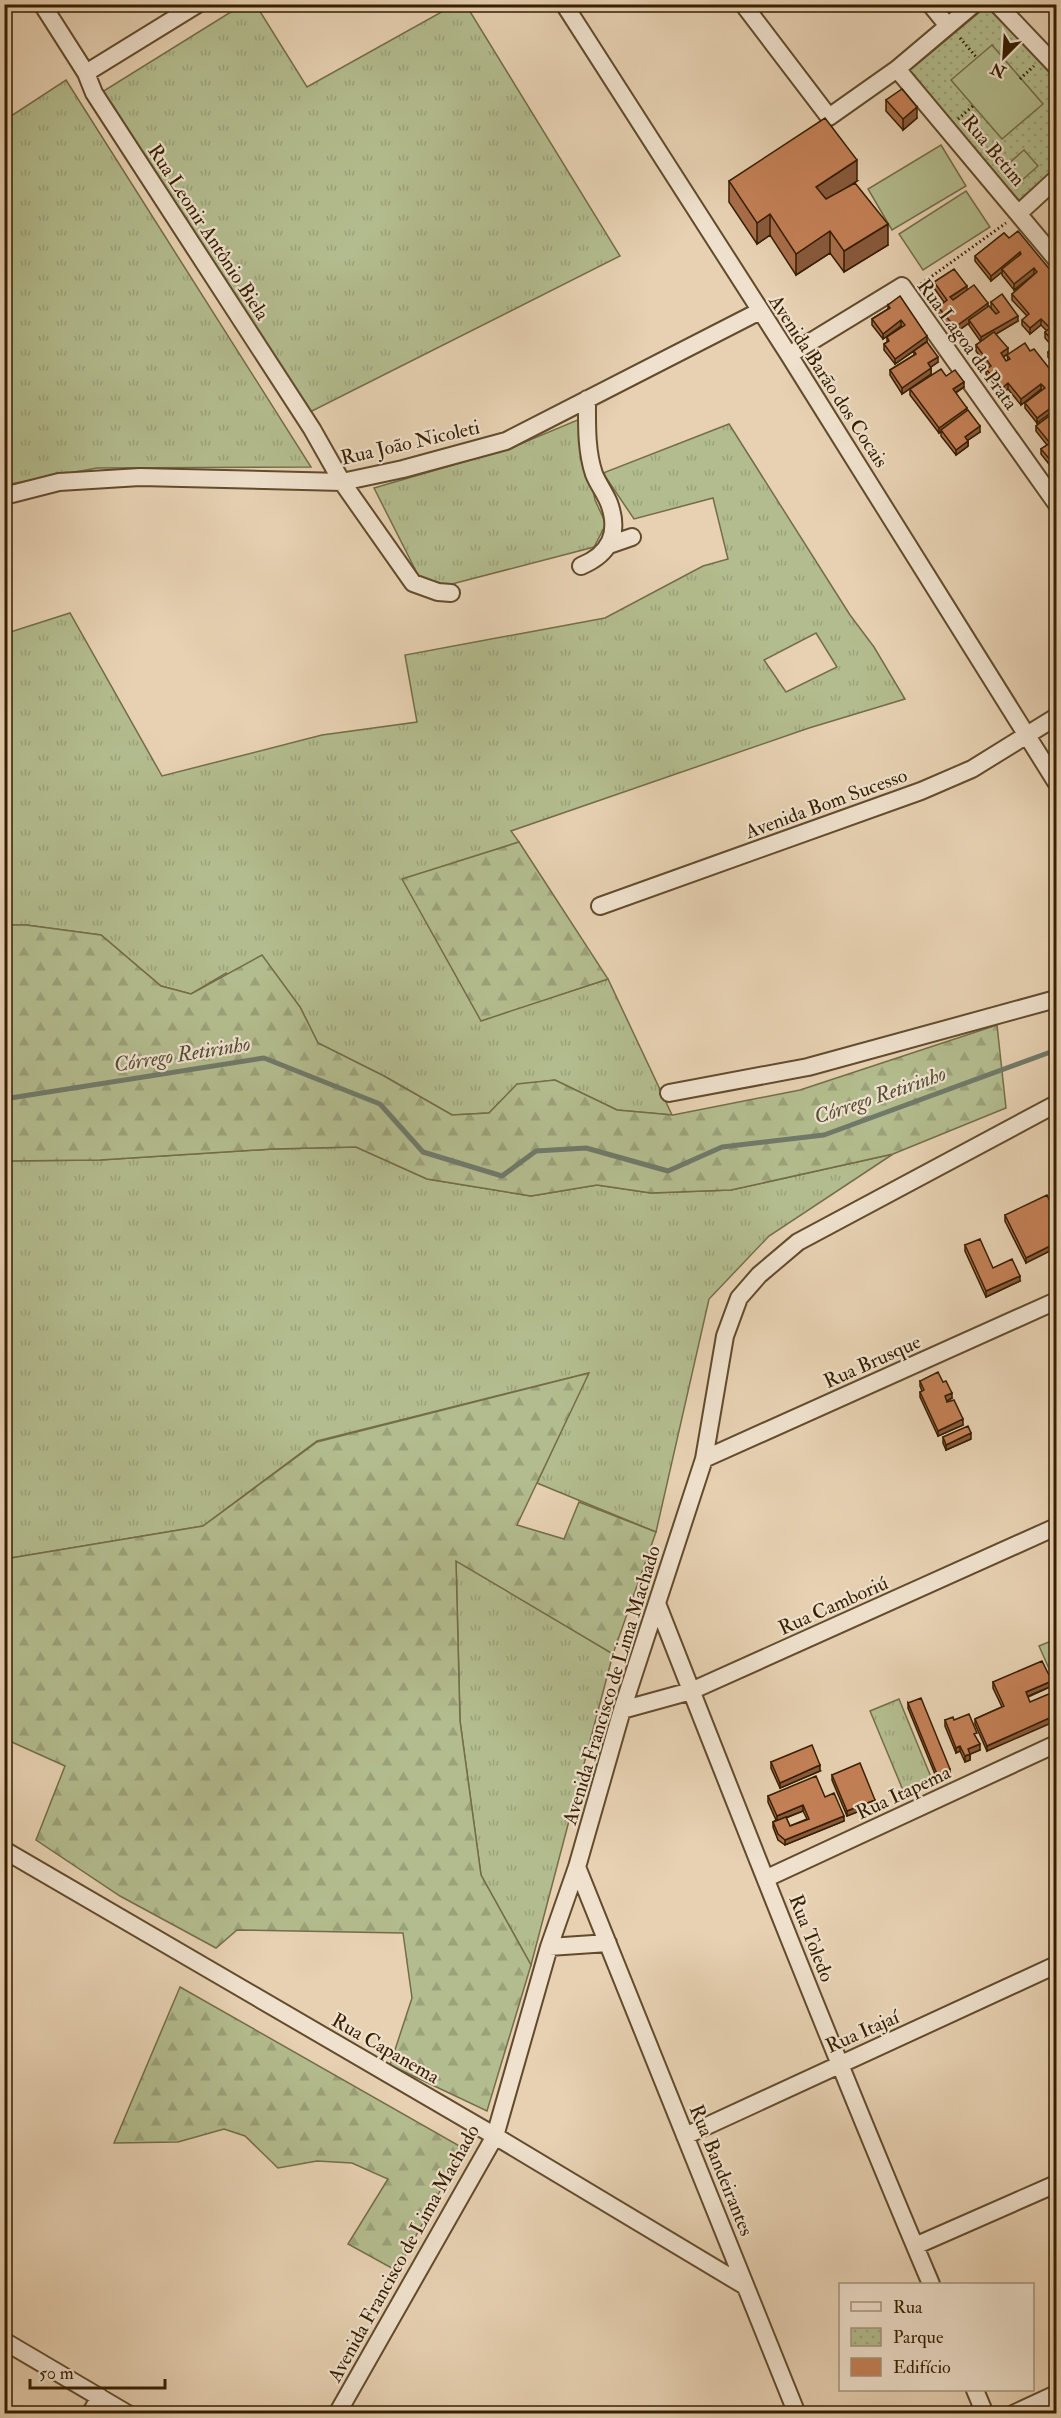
<svg xmlns="http://www.w3.org/2000/svg" width="1061" height="2418" font-family="'IM FELL Double Pica',serif">
  <style>
    .grass { fill: url(#grass-tufts); stroke: #746d47; stroke-width: 1.5; fill-rule: evenodd }
    .forest { fill: url(#forest-firs); stroke: #746d47; stroke-width: 1.5 }
    .park { fill: url(#park-dots); stroke: #746d47; stroke-width: 1.5 }
    .pitch { fill: #b3bc8e; stroke: #746d47; stroke-width: 1.5 }
    .lines { fill: none; stroke-linecap: round; stroke-linejoin: round }
    .stream { stroke: #707a6a; stroke-width: 5 }
    .minor-casing { stroke: #624b2c; stroke-width: 20 }
    .path { stroke: #361e00; stroke-width: 3; stroke-dasharray: 1.5 3; stroke-linecap: butt }
    .minor { stroke: #efe1cd; stroke-width: 16 }
    .wall { fill: #a96e4a; stroke: #361e00; stroke-width: 1.5; fill-rule: evenodd }
    .shaded-wall { fill: #895a3c; stroke: #361e00; stroke-width: 1.5 }
    .building { fill: #c48056; stroke: #361e00; stroke-width: 1.5 }
    .labels { text-anchor: middle; stroke-width: 4.5; stroke-linejoin: round; paint-order: stroke }
    .street-label { font-size: 20px; fill: #361e00; stroke: #efe1cd }
    .water-label { font-size: 21px; font-style: italic; fill: #534c35; stroke: #efe1cd }
  </style>
  <defs>
    <pattern id="grass-tufts" width="24" height="20" patternUnits="userSpaceOnUse" patternTransform="scale(1.5)"><rect width="24" height="20" fill="#b3bc8e"/><path d="M3 7l-1-3M5 7V3M7 7l1-3M15 17l-1-3M17 17v-4M19 17l1-3" fill="none" stroke="#9ba179"/></pattern>
    <pattern id="forest-firs" width="22" height="20" patternUnits="userSpaceOnUse" patternTransform="scale(1.5)"><rect width="22" height="20" fill="#b3bc8e"/><path d="M5 1l3.5 6h-7zM16 11l3.5 6h-7z" fill="#9ba179"/></pattern>
    <pattern id="park-dots" width="8" height="8" patternUnits="userSpaceOnUse" patternTransform="scale(1.5)"><rect width="8" height="8" fill="#b3bc8e"/><path d="M2 2h.1M6 6h.1" fill="none" stroke="#9ba179" stroke-width="1.8" stroke-linecap="round"/></pattern>
  </defs>
  <rect width="100%" height="100%" fill="#e7d1b2"/>
  <filter id="stains"><feTurbulence type="fractalNoise" baseFrequency=".00333" numOctaves="4"/><feColorMatrix values="0 0 0 0 .2 0 0 0 0 .09 0 0 0 0 .02 0 0 0 .5 -.17"/></filter>
  <radialGradient id="worn" r=".72"><stop offset=".6" stop-color="#630" stop-opacity="0"/><stop offset="1" stop-color="#630" stop-opacity=".3"/></radialGradient>
  <path class="grass" d="M242,5H256L307,87L454,5H466L620,256L308,413L102,92Z
    M66,80L311,467L97,468L5,485V120Z
    M580,419L595,500L606,524L594,547L452,584H437L419,577L374,488L508,449Z
    M729,424L850,615L874,647L905,699L809,728L511,831L519,842L403,880L481,1020L608,979L672,1115L617,1110L555,1080L517,1085L489,1113L452,1115L384,1076L318,1043L300,1007L226,973L191,994L161,986L101,935L26,925H5L4,634L70,613L162,776L322,735L417,722L405,655L605,618L703,566L728,559L713,498L634,519L603,473ZM816,633L837,667L786,692L764,660Z
    M356,1147L427,1179L531,1196L597,1185L651,1193L731,1190L893,1154L769,1236L709,1299L656,1532L537,1483L588,1373L317,1441L203,1526L5,1559V1161L100,1160L273,1149Z
    M456,1560L613,1654L531,1965L481,1875L460,1721Z
    M899,1699L933,1782L905,1795L870,1711Z"/>
  <path class="forest" d="M519,842L608,979L481,1021L402,879Z
    M4,925H26L101,935L161,986L191,994L262,955L300,1007L318,1043L384,1076L452,1115L489,1113L517,1084L555,1080L617,1110L673,1115L800,1090L997,1025L1006,1108L893,1154L731,1190L651,1193L597,1185L531,1196L427,1179L356,1147L273,1149L100,1160L5,1161Z
    M589,1373L517,1525L564,1539L579,1502L656,1532L613,1654L456,1561L460,1721L481,1875L531,1965L487,2111L390,2065L412,1998L403,1933L237,1930L216,1948L120,1896L36,1840L65,1766L5,1739V1559L203,1526L317,1442Z
    M180,1987L463,2148L397,2271L348,2244L388,2179L352,2163L317,2161L278,2168L245,2136L224,2129L178,2142L114,2143Z"/>
  <path class="park" d="M987,6L1056,75V168L1020,201L1016,200L908,74L910,70Z"/>
  <path class="pitch" d="M992,45L1043,104L1002,139L951,80Z
    M941,145L966,186L892,230L868,189Z
    M1024,150L1038,166L1020,182L1006,166Z
    M966,191L990,227L923,270L899,234Z
    M1056,1639V1680H1054L1039,1646Z"/>
  <g class="lines">
    <path class="stream" d="M4,1099L264,1058L380,1104L423,1152L502,1176L536,1151L586,1148L668,1171L722,1147L824,1135L1056,1050"/>
    <g class="minor-casing">
      <path id="minor" d="M42,4L86,73L94,93L312,429L342,482L413,583L438,592L451,593
        M564,4L789,355L1056,782
        M743,4L829,117L897,69L974,4
        M930,4L948,26
        M997,4L1056,66
        M897,69L1056,259
        M86,73L198,4
        M1019,213L1056,179
        M789,355L902,286L1056,503
        M4,496L59,482L140,477L342,482L403,469L506,441L760,311
        M609,545L632,537
        M581,566C610,554 620,533 609,503C605,493 598,484 594,474C586,450 587,424 587,399
        M600,906L921,791L972,769L1056,717
        M669,1093L808,1067L1056,999
        M704,1459L1056,1301
        M658,1606C747,1833 836,2060 931,2284
        M622,1710L691,1691L1056,1527
        M4,1850L495,2136L745,2286
        M577,1867L797,2414
        M767,1878L1056,1744
        M549,1947L608,1943
        M685,2136L1056,1965
        M915,2246L1056,2184
        M4,2341L128,2414
        M975,2390L985,2414
        M90,2414L100,2397
        M337,2414L495,2136L549,1947L577,1867L622,1710L704,1459L725,1336L739,1298L759,1275L798,1242L1056,1104
        M1013,2414L1056,2394"/>
    </g>
    <path class="path" d="M960,38L977,58
      M1020,79L1034,66
      M958,119L973,106
      M921,284L1006,223"/>
    <use href="#minor" class="minor"/>
  </g>
  <path class="wall" d="M886,100L917,118L903,130L886,111Z
    M729,181H857L847,187L888,245L844,272L830,253L796,275L770,235L757,244L729,202Z
    M1004,233L1056,286V368L1048,357V352L1053,347L1045,338V332L1047,331L1041,325L1030,334L1022,325V320L1027,316L1012,300V294L1035,275L1034,274L1014,290L1002,275V272L991,281L975,261V256Z
    M934,282L967,290L988,307L996,314L991,308V302L1018,321L996,334L1008,354L1003,357L1006,361H1008L1007,355L1053,387L1037,423L1025,408V403L1042,390L1041,389L1021,405L1008,389L1002,393L986,374V369L988,367L976,351V345L981,342L969,325V323L955,333L938,312V307L944,302L934,288Z
    M888,305L927,341L917,349L938,362L931,367V374L902,394L890,375V370L914,355V351L895,364L884,350V344L887,342V337L902,327L901,326L883,339L872,325V319L888,309Z
    M946,376L964,387L956,393L967,412L980,432L968,440V446L956,455L941,436V431L939,433L910,395V389Z
    M1056,411V473L1041,454V449L1047,445L1036,431V426Z
    M1005,1215H1056L1026,1263L1005,1221Z
    M965,1245L993,1268L1020,1281L986,1297L965,1251Z
    M920,1381L952,1398L947,1401L963,1425L938,1436L920,1397V1392L922,1391L920,1386Z
    M943,1437L971,1439L946,1450L943,1443Z
    M993,1682L1052,1686L1028,1697L987,1751L975,1724V1719L1002,1707L993,1688Z
    M908,1703L950,1774L937,1779L908,1708Z
    M945,1720H954L980,1750L970,1754V1760L965,1762L960,1751L956,1753L945,1726Z
    M771,1762L820,1771L780,1788L771,1768Z
    M832,1775L875,1805L847,1816L832,1780Z
    M768,1796L825,1797L844,1821L785,1845L778,1840L773,1827V1822L776,1820L768,1802ZM803,1811L807,1819L790,1826L786,1818Z"/>
  <path class="shaded-wall" d="M917,107V118L903,130V119Z
    M857,160V181L816,208V187Z
    M770,214V235L757,244V223Z
    M888,224V245L844,272V251Z
    M830,231V253L796,275V254Z
    M1020,252V258L1002,269V272L991,281V276Z
    M1034,268V274L1014,290V284Z
    M967,286V291L950,302V297Z
    M988,303V308L969,320V323L955,333V327Z
    M1018,316V321L981,343V337Z
    M1041,319V325L1030,334V328Z
    M901,320V326L883,339V334Z
    M927,336V341L895,364V359Z
    M1008,348V354L1001,358V353Z
    M938,357V362L928,369V363Z
    M931,368V374L902,394V388Z
    M1056,378V383L1050,389V384Z
    M964,382V387L953,394V389Z
    M1008,383V389L1002,393V388Z
    M1041,384V389L1021,405V399Z
    M1056,404V409L1037,423V418Z
    M967,408V413L939,433V428Z
    M980,426V432L965,442V437Z
    M968,441V446L956,455V450Z
    M1056,1243V1248L1026,1263V1258Z
    M1020,1276V1281L986,1297V1291Z
    M952,1393V1398L945,1402V1396Z
    M963,1419V1425L938,1436V1431Z
    M971,1433V1439L946,1450V1445Z
    M1052,1681V1686L1026,1697V1692Z
    M1056,1715V1721L987,1751V1746Z
    M980,1744V1750L968,1755V1749Z
    M960,1746V1751L956,1753V1748Z
    M970,1754V1760L965,1762V1756Z
    M820,1765V1771L780,1788V1783Z
    M950,1769V1774L937,1779V1774Z
    M875,1800V1805L847,1816V1811Z
    M803,1805V1811L777,1821V1816Z
    M844,1816V1821L785,1845V1840Z"/>
  <path class="building" d="M902,89L917,107L903,119L886,100Z
    M825,118L857,160L816,187L826,199L855,183L888,224L844,251L830,231L796,254L770,214L757,223L729,181Z
    M1018,231L1056,277V279L1053,282L1056,286V291L1055,292L1056,294V363L1048,352L1056,345L1045,332L1050,328L1041,319L1030,328L1022,320L1029,314L1012,294L1037,272L1034,268L1014,284L1002,269L1021,254L1020,252L991,276L975,256L1004,233L1009,238Z
    M954,269L967,286L950,297L953,300L974,285L988,303L955,327L938,307L947,300L934,282Z
    M1002,294L1018,316L981,337L969,320L989,306L996,314L999,312L991,302Z
    M900,296L927,336L895,359L884,344L889,341L887,337L905,325L901,320L883,334L872,319L890,308L888,305Z
    M994,332L1008,348L1001,353L1006,361L1010,359L1007,355L1025,343L1030,351L1034,349L1056,377V378L1050,384L1056,391V404L1037,418L1025,403L1045,388L1041,384L1021,399L1008,383L1002,388L986,369L991,366L976,345Z
    M927,342L938,357L928,363L931,368L902,388L890,370L916,354L914,351Z
    M941,369L946,376L955,370L964,382L953,389L967,408L939,428L910,389Z
    M968,410L980,426L965,437L968,441L956,450L941,430Z
    M1056,411V467L1041,449L1050,443L1036,426Z
    M1047,1195L1056,1215V1243L1026,1258L1005,1215Z
    M980,1239L993,1268L1012,1259L1020,1276L986,1291L965,1245Z
    M938,1372L943,1382L946,1381L952,1393L945,1396L947,1402L954,1400L963,1419L938,1431L920,1392L924,1390L920,1381Z
    M968,1426L971,1433L946,1445L943,1437Z
    M1042,1661L1052,1681L1026,1692L1030,1702L1051,1693L1056,1705V1715L987,1746L975,1719L1004,1706L993,1682Z
    M921,1698L950,1769L937,1774L908,1703Z
    M969,1714L977,1733L974,1734L980,1744L968,1749L970,1754L965,1756L960,1746L956,1748L945,1720L953,1717L954,1720Z
    M812,1745L820,1765L780,1783L771,1762Z
    M860,1763L875,1800L847,1811L832,1775Z
    M816,1776L825,1797L834,1793L844,1816L785,1840L778,1834L773,1822L786,1817L790,1826L809,1819L803,1805L777,1816L768,1796Z"/>
  <g class="labels">
    <g class="street-label">
      <text transform="translate(994 150) rotate(50)" y="7">Rua Betim</text>
      <text transform="translate(209 232) rotate(57)" y="7">Rua Leonir Antônio Biela</text>
      <text transform="translate(968 344) rotate(54)" y="7">Rua Lagoa da Prata</text>
      <text transform="translate(829 381) rotate(57)" y="7">Avenida Barão dos Cocais</text>
      <text transform="translate(410 442) rotate(-13)" y="7">Rua João Nicoleti</text>
      <text transform="translate(826 803) rotate(-20)" y="7">Avenida Bom Sucesso</text>
      <text transform="translate(872 1361) rotate(-24)" y="7">Rua Brusque</text>
      <text transform="translate(833 1605) rotate(-24)" y="7">Rua Camboriú</text>
      <text transform="translate(611 1685) rotate(-73)" y="7">Avenida Francisco de Lima Machado</text>
      <text transform="translate(903 1792) rotate(-25)" y="7">Rua Itapema</text>
      <text transform="translate(812 1938) rotate(69)" y="7">Rua Toledo</text>
      <text transform="translate(862 2031) rotate(-24)" y="7">Rua Itajaí</text>
      <text transform="translate(386 2048) rotate(30)" y="7">Rua Capanema</text>
      <text transform="translate(722 2170) rotate(68)" y="7">Rua Bandeirantes</text>
      <text transform="translate(403 2253) rotate(-61)" y="7">Avenida Francisco de Lima Machado</text>
    </g>
    <g class="water-label">
      <text transform="translate(182 1054) rotate(-9)" y="7">Córrego Retirinho</text>
      <text transform="translate(880 1095) rotate(-19)" y="7">Córrego Retirinho</text>
    </g>
  </g>
  <rect width="1061" height="2418" fill="none" stroke="#e7d1b2" stroke-width="24"/>
  <rect x="6" y="6" width="1049" height="2406" fill="none" stroke="#361e00" stroke-width="3"/>
  <rect x="12" y="12" width="1037" height="2394" fill="none" stroke="#361e00" stroke-width="1.5"/>
  <rect x="839" y="2283" width="195" height="108" fill="#efe1cd" stroke="#a5937b" stroke-width="1.5"/>
  <rect x="851" y="2302" width="30" height="9" fill="#efe1cd" stroke="#a5937b" stroke-width="1.5"/>
  <text x="893" y="2313" font-size="18" fill="#361e00">Rua</text>
  <rect x="851" y="2328" width="30" height="18" fill="url(#park-dots)" stroke="#a5937b" stroke-width="1.5"/>
  <text x="893" y="2343" font-size="18" fill="#361e00">Parque</text>
  <rect x="851" y="2358" width="30" height="18" fill="#c48056" stroke="#a5937b" stroke-width="1.5"/>
  <text x="893" y="2373" font-size="18" fill="#361e00">Edifício</text>
  <g transform="translate(1004 57) rotate(204)" stroke="#efe1cd" stroke-width="4.5" paint-order="stroke">
  <path d="M0-4.5L10 22L0 15L-10 22Z" fill="#361e00"/>
  <text y="-9" font-size="16" font-weight="bold" text-anchor="middle" fill="#361e00">N</text>
  </g>
  <path d="M30 2379v9h135v-9" fill="none" stroke="#361e00" stroke-width="3"/>
  <text x="39" y="2379" font-size="18" fill="#361e00" stroke="#efe1cd" stroke-width="4.5" paint-order="stroke">50 m</text>
  <rect width="100%" height="100%" filter="url(#stains)"/>
  <rect width="100%" height="100%" fill="url(#worn)"/>
</svg>
